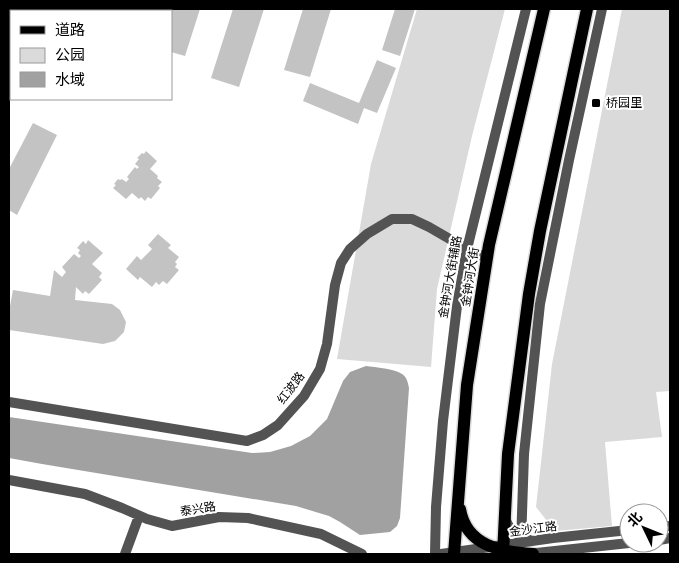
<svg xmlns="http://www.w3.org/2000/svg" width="679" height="563" font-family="'Open Sans','Noto Sans SC',sans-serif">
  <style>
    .green { fill: #dadada }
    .water { fill: #a1a1a1 }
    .building { fill: #c3c3c3 }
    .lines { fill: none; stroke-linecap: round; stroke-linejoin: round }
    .primary-casing { stroke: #dbdbdb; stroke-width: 15 }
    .minor { stroke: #535353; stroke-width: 10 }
    .tertiary { stroke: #535353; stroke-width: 10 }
    .primary { stroke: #000; stroke-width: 12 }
    .poi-dot { fill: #000; stroke: #fff; stroke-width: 2 }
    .labels { text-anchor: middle; stroke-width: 4; stroke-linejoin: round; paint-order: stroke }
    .poi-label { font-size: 12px; fill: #000; stroke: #fff; text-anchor: start }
    .street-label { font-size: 12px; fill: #000; stroke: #fff }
  </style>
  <rect width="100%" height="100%" fill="#fff"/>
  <path class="green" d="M417,9H505L472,136L437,289L431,367L337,359L371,164Z
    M622,9H670V391L656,392L662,437L605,442L612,526L555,531L536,507L552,364Z"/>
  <path class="water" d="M366,366C375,367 395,369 402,374C407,377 408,383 409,388L400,518L397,526L390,532L360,535L340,522L329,516L296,506L42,464L9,458V417L252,453L270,452L291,446L310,436L327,419L343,381L350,372Z"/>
  <path class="building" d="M168,9H200L185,56L171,52V11H167Z
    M233,9H264L239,87L211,78Z
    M303,9H331L310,77L284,70Z
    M395,9H415L400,56L382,50Z
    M377,60L396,68L377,113L364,108L358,124L303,101L310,83L359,103Z
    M33,123L57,135L17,215L9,210V169Z
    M146,151L157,161L150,169L158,176L157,178L162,182L158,186L160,188L151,199L148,197L145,201L141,197L139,199L132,193L126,199L113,188L116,185L114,184L118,179L120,180L122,179L126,182L129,179L127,177L135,167L137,169L139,167L135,164L139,159L137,158L142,153L144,154Z
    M158,234L171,245L168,248L179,257L175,262L177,264L175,267L179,270L167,284L163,281L159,285L156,282L152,287L140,277L138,280L126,269L137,256L141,260L152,249L148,245Z
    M88,240L103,253L92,264L102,273L99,277L102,280L89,294L85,291L83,294L76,287L75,300L112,304L120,310L126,322L124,332L115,341L103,344L9,330V306H10L13,290L50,296L54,270L62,277L66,272L62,267L74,254L79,258L81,256L78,253L80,250L77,248L83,241L86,244Z"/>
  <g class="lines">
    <g class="primary-casing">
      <path id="primary" d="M460,509C466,546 501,552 533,554
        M454,554L467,385L489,245L544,9
        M503,554L508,454L529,294L540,231L587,9"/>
    </g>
    <path class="minor" d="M9,402L247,441L263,435L278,425L304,396L320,369L327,344L335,285L341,263L350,249L367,234L392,219H412L429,227L467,249L487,258
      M9,480L85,494L122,508L147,519L172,526L219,517L248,518L321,534L362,554
      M521,543L524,454L540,304L569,160L602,9
      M125,554L139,516
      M435,554L436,507L443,421L457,306L467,249L526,9"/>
    <path class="tertiary" d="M505,518C509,530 517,537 530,540
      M659,527L670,526
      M659,540L670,538
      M441,554L553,538L629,530
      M527,554L629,543"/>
    <use href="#primary" class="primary"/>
  </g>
  <rect class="poi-dot" x="591" y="98" width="10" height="10" rx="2.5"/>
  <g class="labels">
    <g class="poi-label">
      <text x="606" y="107">桥园里</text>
    </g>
    <g class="street-label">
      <text transform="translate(450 277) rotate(-80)" y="4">金钟河大街辅路</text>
      <text transform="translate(470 277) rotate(-81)" y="4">金钟河大街</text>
      <text transform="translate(291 388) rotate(-53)" y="4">红波路</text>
      <text transform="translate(198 509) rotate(-9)" y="4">泰兴路</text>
      <text transform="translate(533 529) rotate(-7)" y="4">金沙江路</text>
    </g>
  </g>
  <rect width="679" height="563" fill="none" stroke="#000000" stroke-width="20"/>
  <rect x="10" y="10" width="162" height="90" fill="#ffffff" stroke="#999999"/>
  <rect x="20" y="26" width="25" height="8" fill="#000000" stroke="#999999"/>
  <text x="55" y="35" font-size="15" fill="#000000">道路</text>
  <rect x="20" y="48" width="25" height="15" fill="#dadada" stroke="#999999"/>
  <text x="55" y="60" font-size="15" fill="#000000">公园</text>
  <rect x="20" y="72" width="25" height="15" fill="#a1a1a1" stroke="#999999"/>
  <text x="55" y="85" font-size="15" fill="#000000">水域</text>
  <g transform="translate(644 528) rotate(313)"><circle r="24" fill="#ffffff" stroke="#999999"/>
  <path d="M0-4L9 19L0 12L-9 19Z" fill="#000000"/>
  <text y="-8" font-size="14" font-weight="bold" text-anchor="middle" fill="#000000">北</text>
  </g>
</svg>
